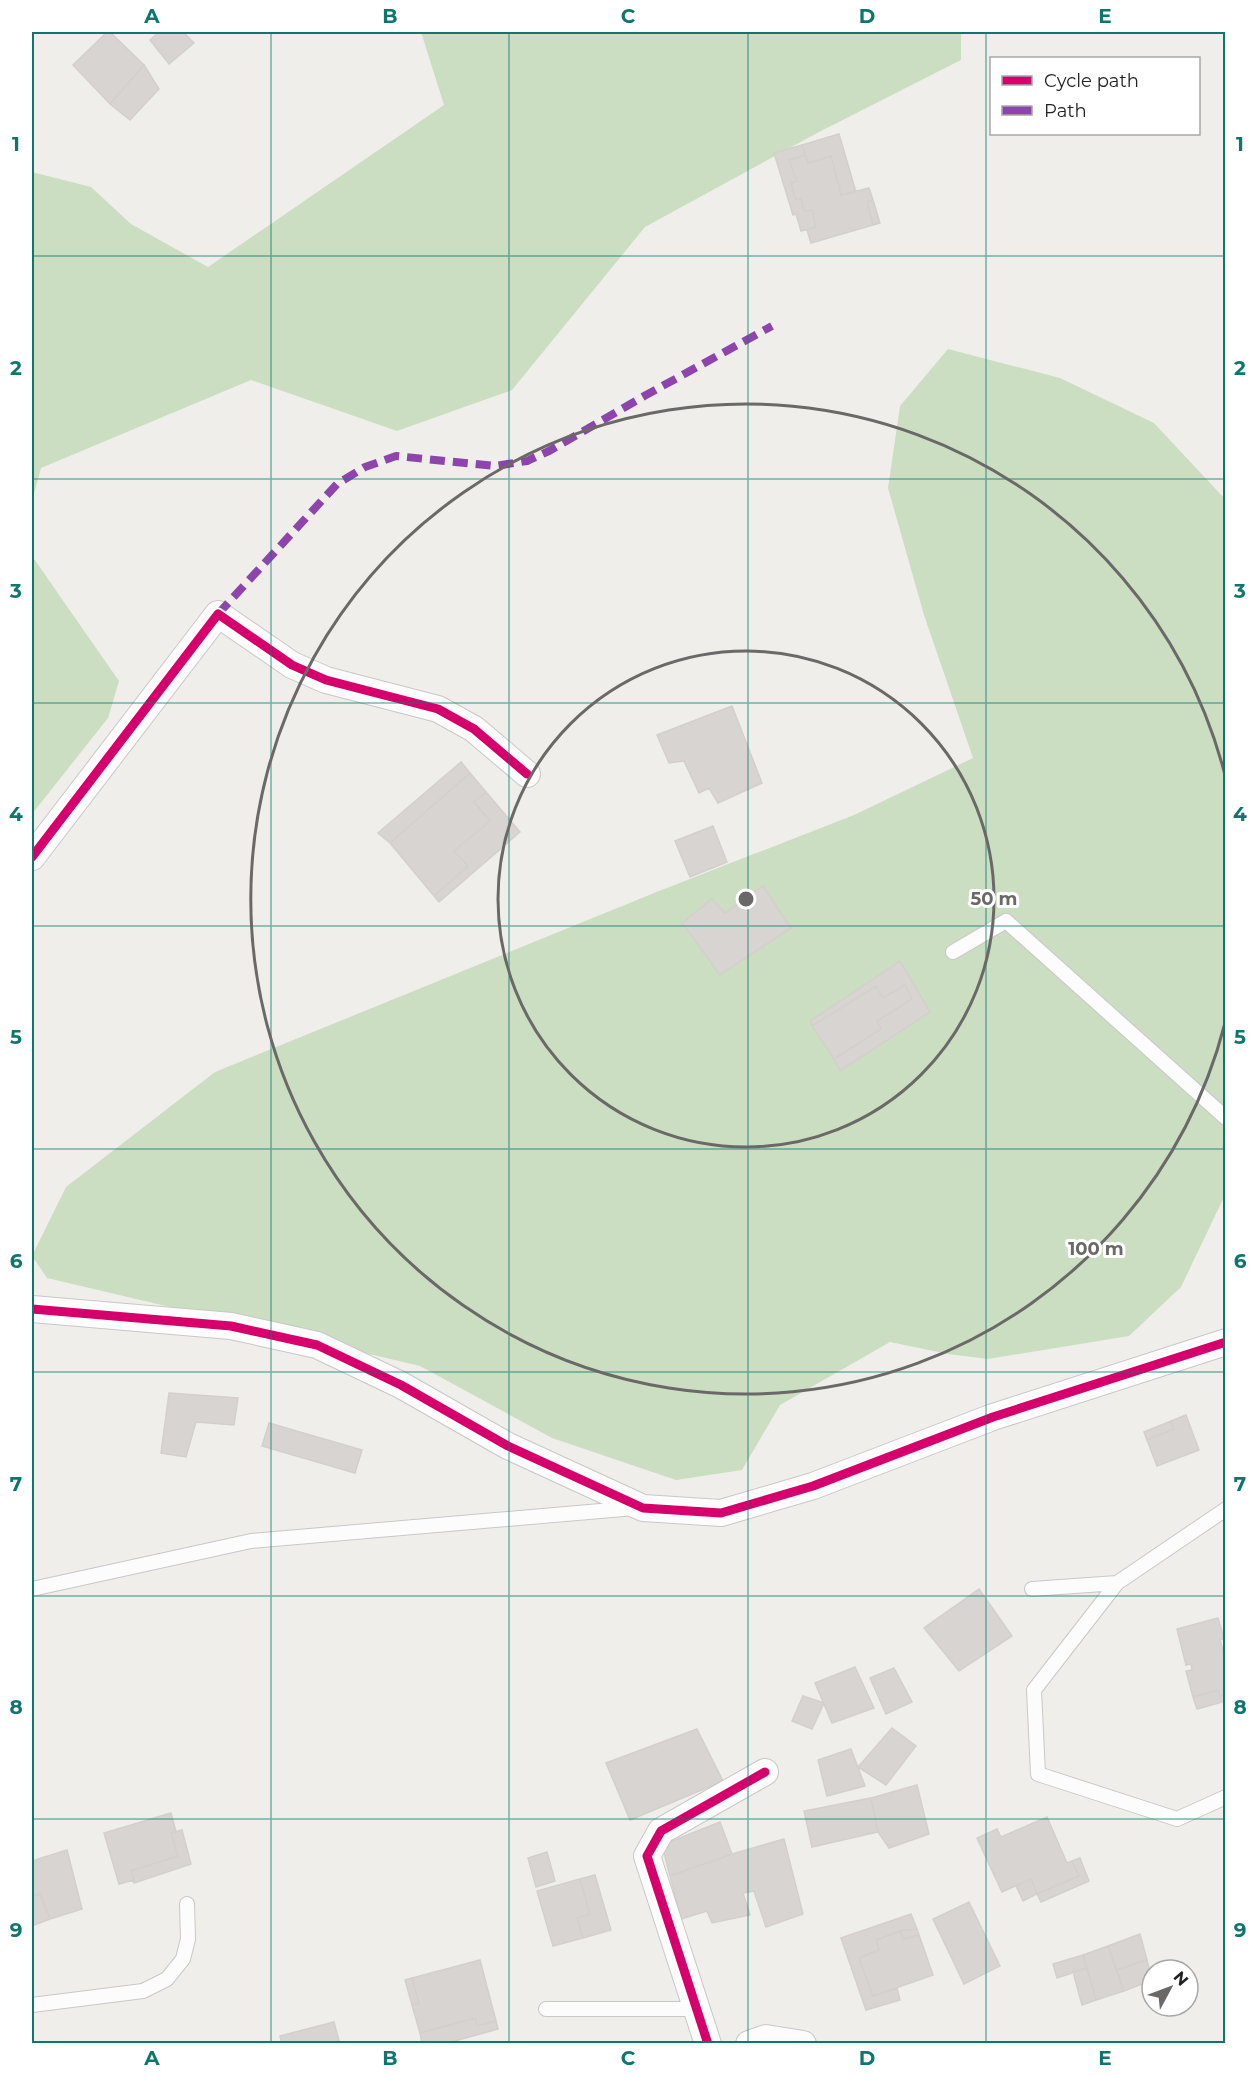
<svg xmlns="http://www.w3.org/2000/svg" width="1257" height="2075" font-family="Montserrat,sans-serif">
  <style>
    .forest { fill: #cbdec1 }
    .building { fill: #d7d4d2; stroke: #d3d0cc; stroke-width: 1.5 }
    .lines { fill: none; stroke-linecap: round; stroke-linejoin: round }
    .lane-casing { stroke: #c9c8c7; stroke-width: 16 }
    .street-casing { stroke: #c9c8c7; stroke-width: 28 }
    .lane { stroke: #fdfcfc; stroke-width: 14 }
    .street { stroke: #fdfcfc; stroke-width: 26 }
    .quiet { stroke: #8e44ad; stroke-width: 8; stroke-dasharray: 15 8; stroke-linecap: butt }
    .cycleway-casing { stroke: #fff; stroke-width: 13 }
    .cycleway { stroke: #d6006c; stroke-width: 9 }
    .grid { fill: none; stroke: #0f766e; stroke-width: 1.5; stroke-opacity: 0.55 }
    .ring { fill: none; stroke: #6a6968; stroke-width: 3 }
    .centre { fill: #6a6968; stroke: #fff; stroke-width: 3 }
    .ring-label { font-size: 18px; text-anchor: middle; font-weight: bold; fill: #6a6968; stroke: #fff; stroke-width: 6; stroke-linejoin: round; paint-order: stroke }
    .neatline { fill: none; stroke: #0f766e; stroke-width: 2 }
    .grid-label { font-size: 20px; text-anchor: middle; font-weight: bold; fill: #0f766e }
  </style>
  <rect width="100%" height="100%" fill="#f0eeeb"/>
  <path class="forest" d="M421,32H961V60L819,132L645,227L512,390L397,431L251,380L41,468L32,501V172L91,187L131,224L208,267L444,105Z
    M948,349L1060,378L1154,423L1225,499V1195L1181,1287L1129,1336L988,1359L948,1354L890,1342L780,1405L742,1470L676,1480L552,1438L420,1366L47,1278L32,1256L66,1187L215,1072L654,893L854,815L973,758L924,615L888,488L900,406Z
    M32,556L119,681L108,718L32,814Z"/>
  <path class="building" d="M107,32H110L144,65L110,104L73,65Z
    M159,32H183L194,43L169,64L150,40Z
    M144,65L159,89L130,120L110,104Z
    M839,134L856,192L841,195L831,156L808,163L802,145Z
    M802,145L805,155L789,160L797,181L791,183L796,200L801,198L804,211L812,210L816,227L801,231L796,214L793,215L774,153Z
    M805,155L808,163L831,156L841,195L869,188L873,200L867,202L873,225L811,243L807,230L816,227L812,210L804,211L801,198L796,200L791,183L797,181L789,160Z
    M873,200L880,223L873,225L867,202Z
    M732,706L762,783L718,803L709,788L699,793L684,761L669,763L657,735Z
    M461,762L470,773L390,843L378,833Z
    M470,773L486,792L474,802L490,821L454,851L468,866L434,896L390,843Z
    M486,792L520,832L439,902L434,896L468,866L454,851L490,821L474,802Z
    M713,826L727,862L690,877L675,841Z
    M763,886L791,928L720,975L682,923L712,899L725,913Z
    M900,961L930,1012L840,1071L834,1059L881,1029L877,1021L912,999L905,985L883,998L876,986L812,1026L810,1021Z
    M905,985L912,999L877,1021L881,1029L834,1059L812,1026L876,986L883,998Z
    M169,1393L238,1398L234,1425L196,1422L186,1457L161,1453Z
    M1186,1415L1199,1450L1157,1466L1147,1440L1174,1429L1171,1421Z
    M1171,1421L1174,1429L1147,1440L1144,1432Z
    M269,1423L362,1450L355,1473L262,1446Z
    M979,1589L1012,1636L959,1671L924,1628Z
    M1218,1618L1224,1638L1220,1640L1226,1661V1694L1220,1696L1218,1690L1193,1697L1186,1671L1192,1670L1191,1664L1186,1665L1177,1629Z
    M855,1667L874,1708L832,1723L815,1683Z
    M894,1668L912,1702L886,1714L870,1678Z
    M1218,1690L1220,1696L1226,1694V1701L1197,1709L1193,1697Z
    M803,1696L824,1703L812,1729L792,1721Z
    M892,1728L916,1746L886,1785L858,1767Z
    M697,1729L723,1781L630,1820L606,1763Z
    M851,1749L865,1786L827,1796L818,1760Z
    M917,1785L929,1834L889,1848L878,1832L871,1798Z
    M871,1798L878,1832L812,1847L804,1811Z
    M171,1813L176,1832L171,1833L178,1856L131,1871L134,1880L119,1884L104,1833Z
    M1047,1817L1067,1863L1072,1861L1079,1876L1037,1894L1031,1879L1002,1892L977,1838L997,1829L1001,1837Z
    M720,1822L732,1854L670,1876L662,1845Z
    M182,1830L191,1864L134,1883L131,1871L178,1856L171,1833Z
    M784,1839L803,1914L766,1927L754,1891L743,1893L750,1915L712,1923L707,1911L681,1919L670,1876L732,1854Z
    M67,1850L82,1909L50,1919L40,1894L32,1897V1861Z
    M547,1852L555,1881L536,1887L528,1858Z
    M1080,1858L1089,1881L1041,1902L1037,1894L1079,1876L1072,1861Z
    M595,1875L611,1930L583,1938L577,1918L590,1914L580,1879Z
    M580,1879L590,1914L577,1918L583,1938L553,1946L537,1891Z
    M1031,1879L1037,1894L1023,1901L1016,1886Z
    M40,1894L50,1919L32,1926V1897Z
    M969,1902L1000,1966L964,1984L933,1919Z
    M911,1914L917,1929L900,1931L876,1940L879,1950L859,1958L873,1996L897,1988L900,2000L866,2010L841,1938Z
    M917,1929L919,1935L903,1939L900,1931Z
    M900,1931L903,1939L919,1935L933,1975L873,1996L859,1958L879,1950L876,1940Z
    M1140,1934L1147,1960L1116,1970L1108,1946Z
    M1108,1946L1124,1991L1096,2000L1083,1955Z
    M1083,1955L1087,1968L1057,1978L1053,1964Z
    M480,1960L496,2021L477,2026L475,2018L420,2033L412,2005L419,2004L412,1978Z
    M1147,1960L1152,1980L1124,1991L1116,1970Z
    M1087,1968L1096,2000L1082,2005L1073,1972Z
    M412,1978L419,2004L412,2005L405,1980Z
    M475,2018L477,2026L496,2021L498,2029L444,2044H422L420,2033Z
    M334,2022L340,2044H282L280,2036Z"/>
  <g class="lines">
    <g class="lane-casing">
      <path id="lane" d="M953,952L1006,921L1226,1118
        M1117,1583L1034,1690L1038,1774L1177,1819L1226,1797
        M32,1589L251,1541L635,1508
        M1032,1589L1117,1583L1226,1509
        M32,2005L143,1991L167,1979L183,1959L188,1939L187,1904
        M546,2009H696"/>
    </g>
    <g class="street-casing">
      <path id="street" d="M32,857L218,614L292,665L326,680L438,709L474,729L527,774
        M32,1309L231,1326L317,1345L401,1385L508,1446L643,1508L721,1513L813,1486L993,1417L1226,1342
        M708,2044L647,1856L661,1831L765,1772
        M749,2044L766,2038L803,2044"/>
    </g>
    <use href="#lane" class="lane"/>
    <use href="#street" class="street"/>
    <path class="quiet" d="M218,614L337,484L365,467L396,456L495,466L527,461L549,451L646,395L772,326"/>
    <g class="cycleway-casing">
      <path id="cycleway" d="M32,857L218,614L292,665L326,680L438,709L474,729L527,774
        M32,1309L231,1326L317,1345L401,1385L508,1446L643,1508L721,1513L813,1486L993,1417L1226,1342
        M708,2044L647,1856L661,1831L765,1772"/>
    </g>
    <use href="#cycleway" class="cycleway"/>
  </g>
  <path class="grid" d="M271,32V2044M509,32V2044M748,32V2044M986,32V2044M32,256H1226M32,479H1226M32,703H1226M32,926H1226M32,1149H1226M32,1372H1226M32,1596H1226M32,1819H1226"/>
  <g class="ring">
    <circle cx="746" cy="899" r="248"/>
    <path d="M1225 1023A495 495 0 1 1 1225 775"/>
  </g>
  <circle cx="746" cy="899" r="9" class="centre"/>
  <g class="ring-label">
    <text x="994" y="905">50 m</text>
    <text x="1096" y="1255">100 m</text>
  </g>
  <rect width="1257" height="2075" fill="none" stroke="#ffffff" stroke-width="66"/>
  <rect x="990" y="57" width="210" height="78" fill="#ffffff" stroke="#a7a7a7" stroke-width="1.5"/>
  <rect x="1002" y="76" width="30" height="9" fill="#d6006c" stroke="#a7a7a7" stroke-width="1.5"/>
  <text x="1044" y="87" font-size="18" fill="#222222">Cycle path</text>
  <rect x="1002" y="106" width="30" height="9" fill="#8e44ad" stroke="#a7a7a7" stroke-width="1.5"/>
  <text x="1044" y="117" font-size="18" fill="#222222">Path</text>
  <g transform="translate(1170 1988) rotate(49)"><circle r="28" fill="#ffffff" stroke="#a7a7a7" stroke-width="1.5"/>
  <path d="M0-4.5L10 22L0 15L-10 22Z" fill="#6a6968"/>
  <text y="-9" font-size="16" font-weight="bold" text-anchor="middle" fill="#222222">N</text>
  </g>
  <rect x="33" y="33" width="1191" height="2009" class="neatline"/>
  <g class="grid-label">
    <text x="152" y="23">A</text>
    <text x="390" y="23">B</text>
    <text x="628" y="23">C</text>
    <text x="867" y="23">D</text>
    <text x="1105" y="23">E</text>
    <text x="16" y="151">1</text>
    <text x="1240" y="151">1</text>
    <text x="16" y="375">2</text>
    <text x="1240" y="375">2</text>
    <text x="16" y="598">3</text>
    <text x="1240" y="598">3</text>
    <text x="16" y="821">4</text>
    <text x="1240" y="821">4</text>
    <text x="16" y="1044">5</text>
    <text x="1240" y="1044">5</text>
    <text x="16" y="1268">6</text>
    <text x="1240" y="1268">6</text>
    <text x="16" y="1491">7</text>
    <text x="1240" y="1491">7</text>
    <text x="16" y="1714">8</text>
    <text x="1240" y="1714">8</text>
    <text x="16" y="1937">9</text>
    <text x="1240" y="1937">9</text>
    <text x="152" y="2065">A</text>
    <text x="390" y="2065">B</text>
    <text x="628" y="2065">C</text>
    <text x="867" y="2065">D</text>
    <text x="1105" y="2065">E</text>
  </g>
</svg>
